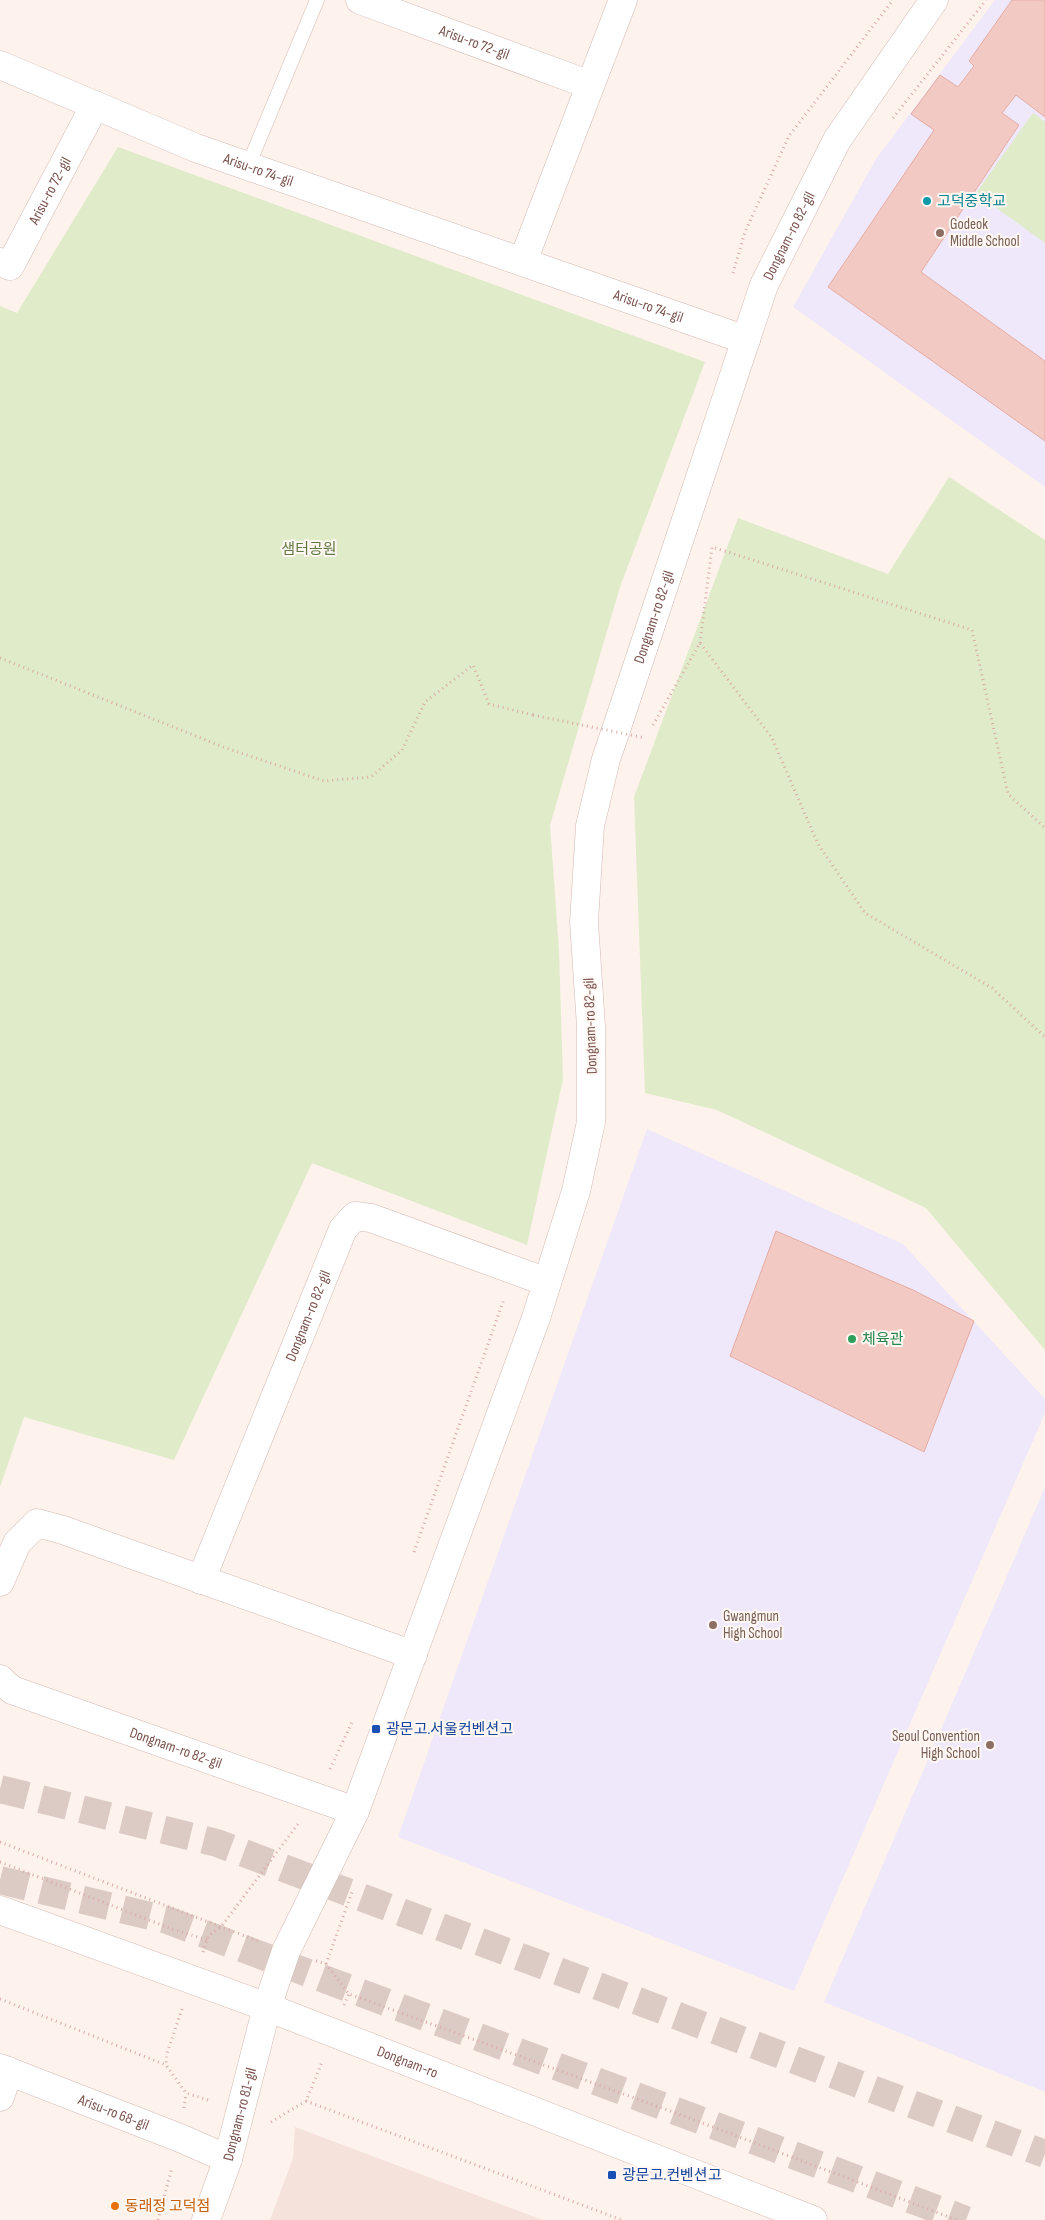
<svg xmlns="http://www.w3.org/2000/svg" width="1045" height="2220" font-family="'Sofia Sans Condensed','Noto Sans KR',sans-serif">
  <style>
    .residential { fill: #f5e2da }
    .education { fill: #efe8fa }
    .green { fill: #e0ebc9 }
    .building { fill: #f2cac3; stroke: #e5aca3 }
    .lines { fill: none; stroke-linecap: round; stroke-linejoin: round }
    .motorway-tunnel { stroke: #dccac4; stroke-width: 28; stroke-dasharray: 28 14; stroke-linecap: butt }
    .service-casing { stroke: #d3b9b3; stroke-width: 15 }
    .minor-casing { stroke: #d3b9b3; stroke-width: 29 }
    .secondary-casing { stroke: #d7bab3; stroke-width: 29 }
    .path { stroke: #d8aca5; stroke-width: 3; stroke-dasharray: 1 4; stroke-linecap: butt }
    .service { stroke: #fff; stroke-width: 14 }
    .minor { stroke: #fff; stroke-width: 28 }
    .secondary { stroke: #fff; stroke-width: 28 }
    .path-bridge { stroke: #d8aca5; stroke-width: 3; stroke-dasharray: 1 4; stroke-linecap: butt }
    .culture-dot { fill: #0f9aa8; stroke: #fff7f3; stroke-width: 2 }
    .education-dot { fill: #8d6e63; stroke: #fff7f3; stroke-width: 2 }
    .leisure-dot { fill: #2e9e5b; stroke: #fff7f3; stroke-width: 2 }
    .transit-dot { fill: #1a4fb4; stroke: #fff7f3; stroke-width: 2 }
    .food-dot { fill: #e8710a; stroke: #fff7f3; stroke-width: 2 }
    .labels { text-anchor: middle; stroke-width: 4; stroke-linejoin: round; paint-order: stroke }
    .street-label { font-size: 15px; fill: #79524d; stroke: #fff7f3 }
    .culture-label { font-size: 15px; fill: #0d838f; stroke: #fff7f3; text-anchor: start }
    .education-label { font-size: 15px; fill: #785e54; stroke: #fff7f3; text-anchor: start }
    .park-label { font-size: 15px; fill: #607942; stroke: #fff7f3 }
    .leisure-label { font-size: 15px; fill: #27864d; stroke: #fff7f3; text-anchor: start }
    .transit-label { font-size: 15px; fill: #164399; stroke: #fff7f3; text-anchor: start }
    .food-label { font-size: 15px; fill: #c56008; stroke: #fff7f3; text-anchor: start }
  </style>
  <rect width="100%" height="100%" fill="#fdf2ec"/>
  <path class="residential" d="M295,2127L543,2220H270L293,2158Z"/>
  <path class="education" d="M995,0H1045V487L793,307L876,159Z
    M647,1129L903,1244L1045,1399V1413L794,1991L398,1837Z
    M1045,1487V2092L824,2002Z"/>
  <path class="green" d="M1033,113L1045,122V243L976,193Z
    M118,147L705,362L620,587L550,825L559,950L563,1079L527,1245L312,1163L174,1460L24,1417L0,1487V306L17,313Z
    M949,477L1045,540V1350L926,1208L717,1110L645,1093L634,797L738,518L888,574Z"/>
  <path class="building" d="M1012,0H1045V117L1016,95L1002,113L1019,125L921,272L1045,361V441L828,287L934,130L911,114L940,75L958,87L974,66L969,61Z
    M776,1231L913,1290L974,1321L924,1452L730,1356Z"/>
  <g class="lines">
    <path class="motorway-tunnel" d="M0,1789L217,1843L1045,2154
      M0,1880L167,1920L966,2220"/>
    <g class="service-casing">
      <path id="service" d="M248,166L317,0"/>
    </g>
    <g class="minor-casing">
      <g id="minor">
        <path id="s1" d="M360,0L590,85"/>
        <path id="s2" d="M0,65L196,148L746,340"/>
        <path d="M523,261L623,0"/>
        <path id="s3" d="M0,262L10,266L95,105"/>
        <path id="s4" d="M201,1580L343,1229L355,1216L371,1218L547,1282"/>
        <path d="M0,1582L17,1543L37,1523L63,1530L413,1655"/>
        <path id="s5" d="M0,1679L12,1690L355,1811"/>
        <path id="s6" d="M0,2068L180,2138L228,2159"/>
        <path d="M0,2097L9,2071"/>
        <path id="s7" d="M206,2220L228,2159L267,2007L286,1951L355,1811L536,1318L576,1191L591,1122V1026L584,922L590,826L606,759L618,724L764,285L837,140L934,0"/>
      </g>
    </g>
    <g class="secondary-casing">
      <g id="secondary">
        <path id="s8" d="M0,1910L267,2007L813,2220"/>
      </g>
    </g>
    <path class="path" d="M893,118L986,0
      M733,273L745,232L789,136L893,0
      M700,643L712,547L972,630L1008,794L1045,828
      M0,658L226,748L324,781L371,777L402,750L425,702L473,665L489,704L533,715
      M653,725L700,643L772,738L818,844L865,913L992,988L1045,1037
      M414,1552L504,1299
      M330,1769L353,1720
      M0,1842L258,1941
      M0,1862L172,1929L207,1940
      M203,1952L208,1936L221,1927L298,1824
      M316,1961L326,1964L349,1994L692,2119L957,2220
      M326,1964L352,1892
      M0,1999L166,2065
      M344,2005L349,1994
      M182,2009L167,2053L166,2065L186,2093L211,2101
      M306,2101L622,2220
      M184,2108L186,2093
      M271,2122L306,2101L322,2062
      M158,2220L172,2167"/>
    <use href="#service" class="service"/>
    <use href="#minor" class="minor"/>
    <use href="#secondary" class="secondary"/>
    <path class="path-bridge" d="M533,715L645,738"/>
  </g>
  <circle class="culture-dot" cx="927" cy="201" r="5"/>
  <g class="education-dot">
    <circle cx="940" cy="233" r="5"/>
    <circle cx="713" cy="1625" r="5"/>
    <circle cx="990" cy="1745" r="5"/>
  </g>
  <circle class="leisure-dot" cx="852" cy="1339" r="5"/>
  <g class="transit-dot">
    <rect x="371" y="1724" width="10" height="10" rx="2.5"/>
    <rect x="607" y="2170" width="10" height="10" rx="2.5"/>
  </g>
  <circle class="food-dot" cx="115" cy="2206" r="5"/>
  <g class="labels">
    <g class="street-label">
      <text dy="5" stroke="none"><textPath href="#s1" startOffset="122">Arisu-ro 72-gil</textPath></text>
      <text dy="5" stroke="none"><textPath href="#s2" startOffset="279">Arisu-ro 74-gil</textPath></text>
      <text dy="5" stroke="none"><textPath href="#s3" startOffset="96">Arisu-ro 72-gil</textPath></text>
      <text dy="5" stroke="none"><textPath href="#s7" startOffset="2086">Dongnam-ro 82-gil</textPath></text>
      <text dy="5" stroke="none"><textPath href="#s2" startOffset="692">Arisu-ro 74-gil</textPath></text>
      <text dy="5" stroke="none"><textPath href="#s7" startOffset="1681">Dongnam-ro 82-gil</textPath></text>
      <text transform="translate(590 1026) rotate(-92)" y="5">Dongnam-ro 82-gil</text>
      <text dy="5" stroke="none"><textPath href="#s4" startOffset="285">Dongnam-ro 82-gil</textPath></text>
      <text dy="5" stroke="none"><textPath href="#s5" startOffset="190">Dongnam-ro 82-gil</textPath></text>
      <text dy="5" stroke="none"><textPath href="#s8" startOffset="435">Dongnam-ro</textPath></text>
      <text dy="5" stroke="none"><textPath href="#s6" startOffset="122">Arisu-ro 68-gil</textPath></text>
      <text dy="5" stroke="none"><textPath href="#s7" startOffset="111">Dongnam-ro 81-gil</textPath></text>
    </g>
    <g class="culture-label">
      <text x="937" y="206">고덕중학교</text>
    </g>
    <g class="education-label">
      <text x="950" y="229">Godeok<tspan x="950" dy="17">Middle School</tspan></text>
      <text x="723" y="1621">Gwangmun<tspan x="723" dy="17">High School</tspan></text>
      <text x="980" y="1741" text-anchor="end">Seoul Convention<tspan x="980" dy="17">High School</tspan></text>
    </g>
    <g class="park-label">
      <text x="309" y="554">샘터공원</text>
    </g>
    <g class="leisure-label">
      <text x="862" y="1344">체육관</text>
    </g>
    <g class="transit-label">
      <text x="386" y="1734">광문고.서울컨벤션고</text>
      <text x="622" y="2180">광문고.컨벤션고</text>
    </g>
    <g class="food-label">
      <text x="125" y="2211">동래정 고덕점</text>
    </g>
  </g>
</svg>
